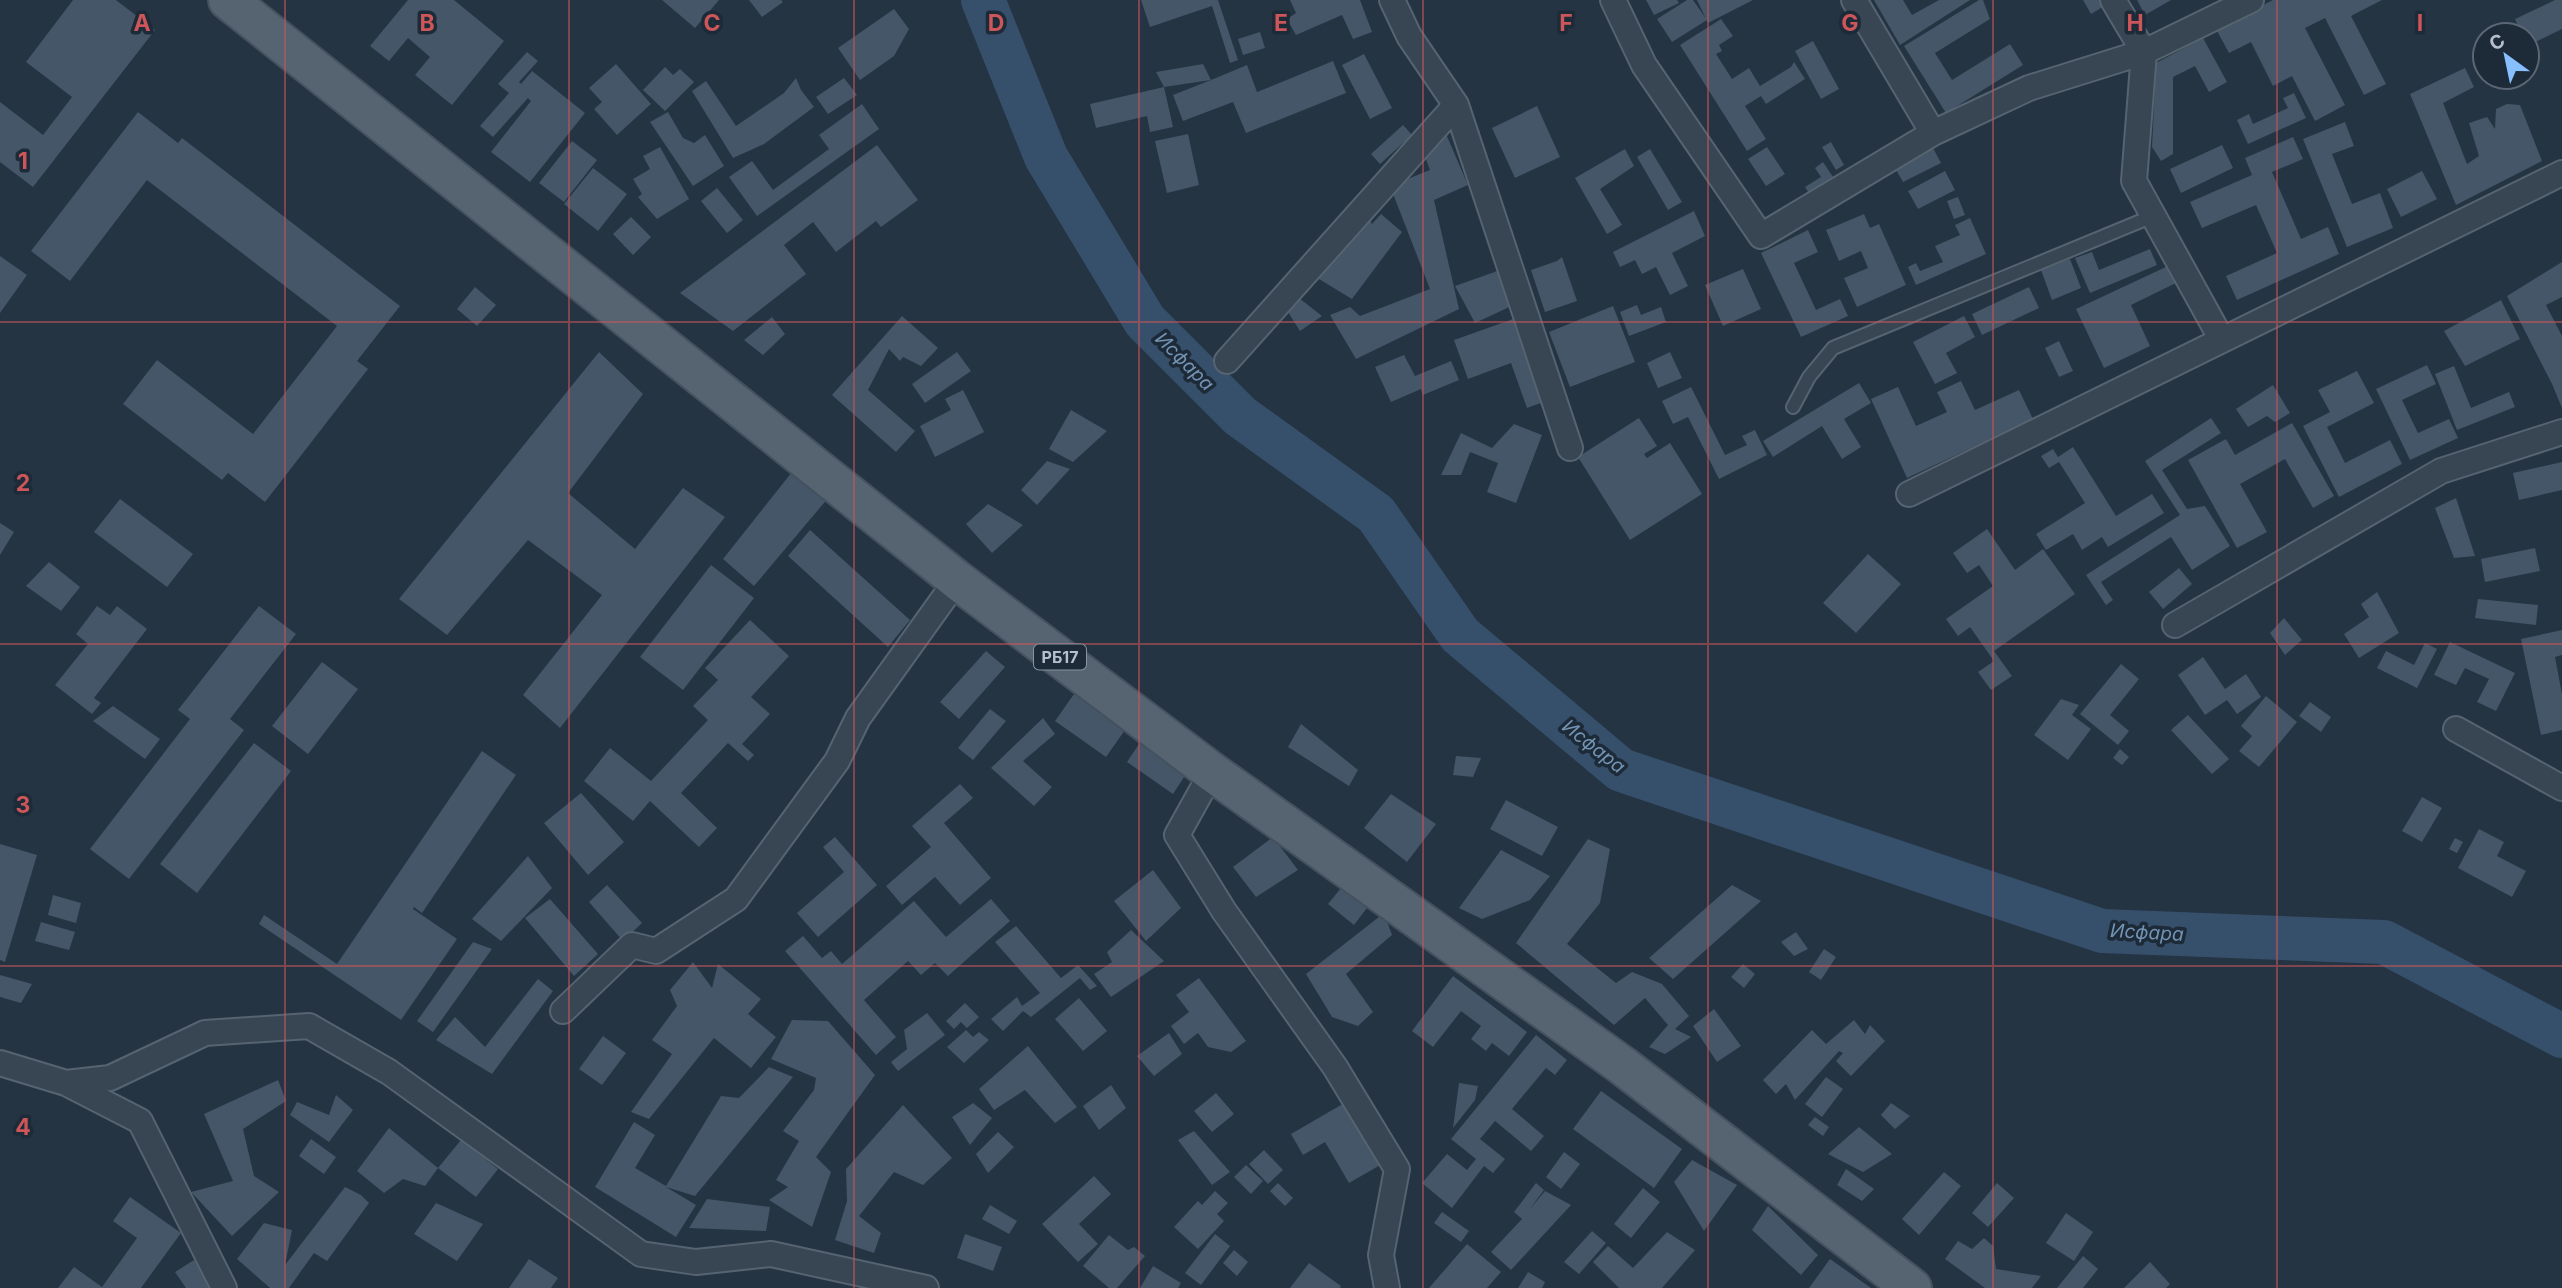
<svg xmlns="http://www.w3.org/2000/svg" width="2562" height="1288" font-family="Inter,sans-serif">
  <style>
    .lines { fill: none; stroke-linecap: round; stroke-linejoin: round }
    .river { stroke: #36506b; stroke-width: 44 }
    .building { fill: #445667 }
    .lane-casing { stroke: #566370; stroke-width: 16 }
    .street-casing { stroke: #566370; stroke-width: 28 }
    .primary-casing { stroke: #45515f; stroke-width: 42 }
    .lane { stroke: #384552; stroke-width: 12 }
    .street { stroke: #384552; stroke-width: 24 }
    .primary { stroke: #566472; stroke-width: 38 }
    .grid { fill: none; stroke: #cc5659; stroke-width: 2; stroke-opacity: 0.55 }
    .labels { text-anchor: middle; stroke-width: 7; stroke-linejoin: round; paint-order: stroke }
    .shield { fill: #1d2a38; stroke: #8793a0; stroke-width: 2 }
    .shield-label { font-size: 16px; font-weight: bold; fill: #b5c0cc }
    .water-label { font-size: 19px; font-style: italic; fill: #7393b2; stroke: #1d2a38 }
    .grid-label { font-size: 23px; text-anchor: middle; font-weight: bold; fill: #cc5659; stroke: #1d2a38; stroke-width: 7; stroke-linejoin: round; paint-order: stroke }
  </style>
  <rect width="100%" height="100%" fill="#243443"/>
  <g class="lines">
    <path class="river" d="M983,0L1046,157L1145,321L1240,416L1376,514L1460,635L1621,770L2102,931L2384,942L2562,1036"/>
  </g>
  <path class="building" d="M73,0H116L155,30L33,187L0,162V102L43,135L72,97L26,62Z
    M408,0H454L504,41L452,105L415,75L430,57L408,38L389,61L370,46Z
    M662,0H719L695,28Z
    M749,0H781L783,2L762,17Z
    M1141,0H1218L1238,60L1230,63L1212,6L1150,27Z
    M1290,0H1360L1372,32L1353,39L1342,15L1296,35L1287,19L1296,13Z
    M1646,0H1677L1679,3L1654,15Z
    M1687,0H1693L1707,20L1672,42L1657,19Z
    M1697,0H1753L1708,23Z
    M1874,0H1903L1912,15L1939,0H1970L1900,45Z
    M1979,0H1983L1990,19L1935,53L1952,80L2010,44L2023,65L1946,113L1904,46Z
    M2083,0H2103L2106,5L2091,14Z
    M2137,0H2171L2145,15Z
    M2273,0H2382L2351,16L2386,84L2364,95L2325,18L2305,28L2345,105L2315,121L2292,76L2273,86L2251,42L2229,53L2216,29Z
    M2555,0H2562V29L2527,46V35H2522L2515,19Z
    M894,9L909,29L894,56L860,80L838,48Z
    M1721,19L1733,36L1719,45L1722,51L1716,54L1732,79L1749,68L1760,86L1791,67L1794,62L1805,79L1766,104L1761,96L1745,106L1766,139L1747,151L1680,45Z
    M1260,32L1265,48L1243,55L1238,39Z
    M2203,38L2227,82L2209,92L2195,66L2173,77V154L2161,161L2152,147L2156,63Z
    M1813,41L1839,89L1821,99L1795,51Z
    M527,52L538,61L519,82L521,84L532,71L585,113L530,182L491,152L531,101L528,98L493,137L480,126L509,93L498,84Z
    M1364,54L1392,108L1370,119L1342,65Z
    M1333,61L1346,93L1246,133L1233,102L1183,121L1173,95L1211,80L1164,87L1156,72L1203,64L1211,80L1247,65L1257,92Z
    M616,64L651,104L617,135L594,109L602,102L589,88Z
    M665,67L673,75L680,69L694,82L665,111L643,90Z
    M2465,68L2474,87L2443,103L2467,164L2479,156L2469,123L2487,117L2495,129L2496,109L2507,104L2520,105L2542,161L2456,205L2410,94Z
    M796,78L801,90L814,107L764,144L733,158L692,91L706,81L736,126L784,93Z
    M844,78L857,95L828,114L816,97Z
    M1164,87L1173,127L1150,132L1147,116L1096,128L1090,104Z
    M2294,93L2306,118L2248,144L2237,120L2249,114L2253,124L2288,108L2283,98Z
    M862,104L879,129L757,216L729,177L752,161L773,190L829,149L819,135Z
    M1537,106L1560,157L1515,178L1492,128Z
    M138,112L178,143L182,138L400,306L357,361L368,369L265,502L228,473L222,480L123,404L157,360L253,434L337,326L147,180L70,281L31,251Z
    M668,112L683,138L694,143L705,135L724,166L693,186L650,122Z
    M2345,122L2354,146L2332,154L2352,204L2380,193L2393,228L2347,247L2303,139Z
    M1403,125L1412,135L1380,164L1371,154Z
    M1188,134L1199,185L1167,193L1155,141Z
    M1446,134L1468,185L1434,200L1459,309L1356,359L1330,315L1350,307L1360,316L1430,289L1390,186L1430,170L1424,154Z
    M2293,137L2303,159L2272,172L2301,239L2328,227L2339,254L2237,300L2226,276L2277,253L2256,205L2202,228L2190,202L2252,175L2245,158Z
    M572,141L597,160L564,202L539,183Z
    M1831,142L1844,165L1836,170L1822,147Z
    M877,145L918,200L881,227L876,221L836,252L813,222L784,245L806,274L733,331L680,293Z
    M2222,145L2233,168L2181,193L2170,169Z
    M1932,146L1941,163L1903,182L1894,166Z
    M660,147L689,199L657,219L638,197L642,194L633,179L650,169L643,156Z
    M1767,147L1785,174L1766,186L1748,159Z
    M1625,149L1634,166L1600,189L1622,225L1607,234L1575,178Z
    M1650,149L1682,202L1668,210L1637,157Z
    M1823,162L1835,180L1811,196L1805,187L1821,177L1815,168Z
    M593,168L627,194L598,231L564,204Z
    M1945,171L1955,190L1918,209L1908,191Z
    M2422,171L2437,199L2401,217L2387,189Z
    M717,188L743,220L727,233L701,201Z
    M1958,197L1965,215L1954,219L1947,201Z
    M1694,211L1705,236L1672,253L1688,286L1670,295L1656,267L1642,274L1635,260L1620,267L1613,252Z
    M1381,214L1402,232L1352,299L1314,276L1369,217L1372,224Z
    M1864,214L1870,228L1879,224L1906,285L1857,307L1844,278L1868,268L1861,251L1839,261L1826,230Z
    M631,217L651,237L633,255L613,234Z
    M1970,218L1986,254L1916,285L1908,267L1916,263L1920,271L1943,262L1935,246L1960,235L1955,225Z
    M1808,230L1818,252L1794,263L1816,310L1840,299L1848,316L1801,337L1761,253Z
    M2150,249L2157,265L2090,293L2075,258L2092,252L2099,270Z
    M0,256L27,275L0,313Z
    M1562,257L1577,301L1545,312L1531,270L1557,261Z
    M2070,259L2081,288L2052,300L2041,270Z
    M2562,262V297L2546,305L2562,336V408L2552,384L2507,296Z
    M2168,266L2176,283L2131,305L2150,346L2104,368L2076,309Z
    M1503,269L1516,304L1475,323L1455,286Z
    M1743,269L1761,309L1723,326L1705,285Z
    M475,287L496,305L477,326L457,309Z
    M2029,287L2039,308L1982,335L1972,314Z
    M1299,298L1322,316L1300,331L1288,312Z
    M2501,300L2520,339L2465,366L2444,331Z
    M1637,305L1641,315L1661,307L1666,322L1629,336L1620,312Z
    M1613,306L1635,362L1570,387L1549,332Z
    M902,316L938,348L921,366L903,357L900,361L889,349L868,390L915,431L896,452L832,395Z
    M1964,316L1975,337L1946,353L1957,373L1935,384L1913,342Z
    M772,317L785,334L763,355L744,340Z
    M1516,318L1546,401L1527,408L1511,363L1468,379L1454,340Z
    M2059,341L2073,371L2059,377L2045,348Z
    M599,352L643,394L568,493L635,549L683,488L725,517L560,728L523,695L602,595L528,540L447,635L399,599Z
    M957,352L971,371L925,403L912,384Z
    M1670,352L1682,378L1658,388L1647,363Z
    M1404,355L1415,376L1451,361L1459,380L1423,395L1421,389L1391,402L1375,367Z
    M2427,365L2436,384L2402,400L2418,433L2449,419L2458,438L2410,460L2376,389Z
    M2454,366L2471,408L2509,392L2515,407L2457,430L2435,374Z
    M2357,371L2374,403L2327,427L2345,463L2390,440L2402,464L2339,497L2303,426L2330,412L2318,390Z
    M1961,381L1975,410L2019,390L2033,419L1907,478L1871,399L1898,387L1916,426L1947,412L1937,392Z
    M1859,383L1871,403L1844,419L1861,447L1842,459L1822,426L1773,457L1763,441Z
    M2273,385L2290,413L2275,422L2267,416L2248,427L2236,409Z
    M1691,387L1725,455L1747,445L1742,436L1755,430L1767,455L1719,479L1688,417L1673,424L1662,401Z
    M963,390L984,432L935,457L920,426L951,410L945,399Z
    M1071,410L1107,431L1073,462L1049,449Z
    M1639,418L1657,446L1644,454L1647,458L1670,443L1702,494L1630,540L1578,457Z
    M2211,418L2221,433L2162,470L2187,509L2205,506L2230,546L2192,570L2171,537L2101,582L2113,600L2106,605L2086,575L2180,515L2145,461Z
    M2292,423L2334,496L2313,508L2285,459L2240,484L2267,532L2237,548L2188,460L2226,439L2235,455Z
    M1514,424L1542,435L1516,503L1487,492L1498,463L1470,452L1461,475H1441L1461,433L1492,448Z
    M2073,447L2116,516L2152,494L2164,513L2108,547L2102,537L2082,550L2073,534L2046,550L2036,534L2085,503L2059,462L2049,468L2041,456L2053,449L2058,457Z
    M1047,461L1070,469L1037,505L1021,490Z
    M2562,462V490L2519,500L2513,473Z
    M796,467L829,497L754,586L723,559Z
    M2456,498L2475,556L2454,558L2435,508Z
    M120,499L193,554L167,587L94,532Z
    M988,504L1023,525L992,553L966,524Z
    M0,523L14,532L0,555Z
    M1987,529L2015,570L2043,549L2075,594L1994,651L2012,676L1991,690L1978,672L1994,661L1970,627L1958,636L1946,619L1993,586L1979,565L1967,573L1953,553Z
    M810,530L910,620L888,647L788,556Z
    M2535,548L2540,571L2485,582L2481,559Z
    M1868,554L1901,584L1856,633L1823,603Z
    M49,562L80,587L61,611L26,586Z
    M711,565L754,598L683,690L640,657Z
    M2179,568L2192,584L2163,609L2149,592Z
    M2377,592L2399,633L2359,658L2344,634L2369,617L2361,604Z
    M2478,599L2538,605L2536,625L2475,618Z
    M97,606L110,615L117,606L147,629L94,698L101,703L92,714L55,685L88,644L76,634Z
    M259,606L296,634L230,719L244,730L129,879L90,849L190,719L178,710Z
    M2284,618L2302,640L2285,655L2270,633Z
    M750,620L789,656L751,697L770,714L742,744L754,755L748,761L728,743L681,793L717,828L699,847L650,801L633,821L584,781L610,748L651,781L708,720L693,706L718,680L705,668Z
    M2562,630V655L2555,657L2562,694V730L2541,735L2521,639Z
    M2450,642L2515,673L2496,711L2477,702L2489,679L2465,668L2456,685L2434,675Z
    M2425,643L2437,649L2417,688L2377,668L2386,651L2414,665Z
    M986,651L1005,667L959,719L940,702Z
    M2203,657L2225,689L2246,674L2261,697L2237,714L2227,700L2205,715L2178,675Z
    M322,662L358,689L308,754L272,726Z
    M2121,664L2139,679L2110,715L2129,731L2118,745L2080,714Z
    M1074,694L1125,730L1106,757L1055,721Z
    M2266,696L2297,722L2259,767L2239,751L2252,736L2241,726Z
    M2061,699L2079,705L2072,715L2091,729L2068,760L2034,735Z
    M2310,702L2331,717L2321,732L2299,716Z
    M113,706L160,739L145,759L93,721Z
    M990,709L1006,721L973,760L958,748Z
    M2188,715L2229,759L2212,774L2171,730Z
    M1043,718L1055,734L1023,761L1052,787L1034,806L991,768Z
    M1301,724L1358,770L1349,786L1288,747Z
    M1141,741L1186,774L1173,794L1127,762Z
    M254,743L291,771L197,893L160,864Z
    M2120,749L2129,757L2122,765L2113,758Z
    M482,751L516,775L422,913L414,907L413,909L457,939L401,1020L259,924L264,915L337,964Z
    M1456,756L1481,758L1473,777L1453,775Z
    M960,784L973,798L944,823L991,878L960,905L935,877L902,905L886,886L931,847L912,826Z
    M581,793L624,842L588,875L544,823Z
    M1391,794L1436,824L1407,862L1364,828Z
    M2422,797L2442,808L2422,842L2402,831Z
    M1506,800L1558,827L1542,856L1490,829Z
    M2479,829L2504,842L2497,856L2526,871L2512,897L2458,868Z
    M835,837L877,885L818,937L797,913L844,872L823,847Z
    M1273,837L1298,870L1256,897L1233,867Z
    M2455,838L2463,842L2457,853L2449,849Z
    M1588,839L1610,849L1600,903L1567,944L1616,983L1632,972L1662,984L1689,1016L1675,1029L1691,1037L1665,1054L1649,1047L1668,1025L1645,998L1614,1025L1516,943Z
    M0,844L37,855L5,962L0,960Z
    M1501,850L1550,876L1530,900L1482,919L1459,908Z
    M528,856L552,888L501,941L472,919Z
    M1153,870L1181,908L1146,941L1114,901Z
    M607,885L642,923L623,941L589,902Z
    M1732,885L1761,901L1673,979L1649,958Z
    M1341,888L1367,908L1354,925L1328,904Z
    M53,895L81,903L76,923L48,915Z
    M550,899L598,954L574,976L525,918Z
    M991,899L1010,921L948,976L935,963L921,975L908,961L864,1000L896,1037L876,1055L785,951L803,936L822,958L831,951L842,964L914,901L946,937Z
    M1384,913L1392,935L1346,974L1373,1012L1358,1026L1332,1017L1306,974Z
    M41,922L75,932L69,950L35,941Z
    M1016,926L1061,978L1078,965L1097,986L1090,990L1080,978L1031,1017L1023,1011L1003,1031L991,1019L1017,997L1022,1006L1040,993L995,942Z
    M1131,930L1164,961L1111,997L1094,974L1112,962L1107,952Z
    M1796,932L1808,949L1794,956L1781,942Z
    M473,942L492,949L433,1032L417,1021Z
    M1824,949L1836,957L1821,980L1809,972Z
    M693,962L712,988L718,964L761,999L748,1014L776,1037L751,1068L714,1038L649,1119L631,1112L672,1054L652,1040L677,1006L670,990Z
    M1743,964L1755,974L1744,988L1731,977Z
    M0,975L32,984L21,1003L0,997Z
    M1453,976L1527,1032L1509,1056L1492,1043L1486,1051L1471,1039L1481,1026L1461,1011L1433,1047L1412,1031Z
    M1199,978L1246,1041L1231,1052L1208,1047L1198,1033L1184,1044L1171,1026L1189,1012L1176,995Z
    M538,979L553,991L492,1074L436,1040L455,1017L485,1047Z
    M1079,998L1107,1031L1083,1051L1055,1019Z
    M965,1003L979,1017L967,1028L961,1022L954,1029L946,1021Z
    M1714,1009L1741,1046L1717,1062L1693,1026Z
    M927,1013L945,1035L898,1071L891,1062L907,1049L904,1030Z
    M792,1020L828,1021L875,1075L816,1157L831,1172L812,1227L769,1200L788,1187L776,1180L799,1141L783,1131L814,1090L816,1078L771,1059Z
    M1854,1020L1865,1034L1870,1025L1885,1041L1851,1076L1836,1061L1843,1053L1839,1051L1795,1100L1786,1084L1776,1094L1763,1080L1812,1030L1826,1044Z
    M966,1030L973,1037L979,1032L989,1040L964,1063L947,1047Z
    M1169,1033L1182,1054L1154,1076L1137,1056Z
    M1536,1035L1567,1060L1555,1075L1546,1068L1512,1109L1544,1136L1531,1151L1495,1121L1480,1139L1505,1159L1493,1173L1484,1166L1452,1208L1422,1183L1447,1154L1467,1170L1476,1159L1451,1139Z
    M603,1036L626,1053L602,1085L579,1069Z
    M1028,1046L1077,1107L1055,1123L1025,1090L994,1110L979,1089Z
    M769,1067L793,1077L695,1196L666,1187L696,1205L676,1237L595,1187L634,1122L655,1135L635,1168L666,1186L721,1096L739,1098Z
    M1826,1077L1843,1089L1822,1117L1805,1104Z
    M278,1080L286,1101L243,1129L254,1176L279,1192L232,1236L191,1192L233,1181L204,1114Z
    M1459,1083L1478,1086L1475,1100L1453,1128Z
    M1111,1085L1126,1108L1099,1130L1083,1106Z
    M1601,1091L1682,1149L1654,1188L1573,1129Z
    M1216,1093L1234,1114L1212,1132L1194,1111Z
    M336,1095L353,1110L329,1142L290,1115L297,1102L329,1115Z
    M1346,1102L1382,1164L1349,1183L1325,1142L1303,1155L1291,1134Z
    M973,1103L992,1118L970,1145L952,1117Z
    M1891,1103L1910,1116L1895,1129L1881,1115Z
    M903,1105L952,1158L923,1185L894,1172L859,1216L881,1233L874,1253L835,1240L847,1201L846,1169Z
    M1815,1117L1829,1127L1823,1136L1808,1125Z
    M1859,1127L1892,1154L1863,1172L1828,1154Z
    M389,1128L438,1168L461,1140L498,1169L476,1197L438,1168L425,1186L403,1179L384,1193L357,1171Z
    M1194,1131L1230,1172L1212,1185L1178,1140Z
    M998,1132L1014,1147L988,1173L976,1154Z
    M311,1139L336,1157L324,1174L299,1156Z
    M1264,1150L1283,1170L1268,1184L1249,1164Z
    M1564,1152L1580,1164L1561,1189L1546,1177Z
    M1692,1160L1737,1185L1704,1231L1674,1182Z
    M1246,1165L1263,1181L1251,1194L1234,1177Z
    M1846,1169L1874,1189L1862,1201L1837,1185Z
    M1944,1172L1961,1186L1919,1235L1902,1219Z
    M1094,1176L1111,1194L1079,1224L1098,1244L1078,1262L1042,1224Z
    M1278,1183L1293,1198L1285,1206L1270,1191Z
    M1536,1183L1544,1190L1529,1210L1545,1191L1571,1205L1511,1270L1491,1252L1522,1219L1514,1212Z
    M1997,1183L2014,1198L1988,1227L1972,1213Z
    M345,1187L361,1195L369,1203L327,1261L314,1253L289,1288H270L237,1259L264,1223L292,1230L285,1265Z
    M1643,1188L1660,1202L1631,1238L1614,1224Z
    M1215,1191L1228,1203L1217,1214L1224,1221L1198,1249L1174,1227L1198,1201L1202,1205Z
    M130,1197L181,1233L141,1288H58L74,1267L102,1287L137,1238L113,1221Z
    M707,1199L770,1207L766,1231L689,1228Z
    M436,1203L483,1224L457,1261L414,1234Z
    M990,1205L1017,1221L1009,1234L982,1219Z
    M1768,1206L1818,1255L1801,1275L1752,1230Z
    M1442,1212L1469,1231L1461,1242L1434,1223Z
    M2066,1213L2093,1232L2074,1261L2046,1243Z
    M1592,1231L1606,1243L1579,1274L1564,1262Z
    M1667,1232L1695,1250L1662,1288H1619L1593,1262L1608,1246L1633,1268Z
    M965,1234L1002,1247L993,1271L957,1258Z
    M1215,1234L1230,1246L1201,1285L1185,1273Z
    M1109,1235L1128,1250L1134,1247L1145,1256L1117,1288H1109L1083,1266Z
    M1984,1238L1993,1246L1996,1269L2041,1276L2032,1288H1985L1945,1259L1958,1241L1972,1249Z
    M1467,1244L1501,1272L1487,1288H1429Z
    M1234,1250L1248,1262L1237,1276L1223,1263Z
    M2083,1256L2098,1269L2083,1288H2057Z
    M529,1259L558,1278L551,1288H509Z
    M1830,1259L1871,1288H1809Z
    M194,1260L212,1288H186L175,1272Z
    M2150,1262L2170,1284L2166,1288H2124Z
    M1309,1263L1341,1286L1340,1288H1290Z
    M1153,1266L1181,1283L1178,1288H1140Z
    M1528,1272L1545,1282L1542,1288H1518Z"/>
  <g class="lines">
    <g class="lane-casing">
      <path id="lane" d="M1793,407L1809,377L1833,348L2153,216"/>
    </g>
    <g class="street-casing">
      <path id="street" d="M1392,0L1409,36L1456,105L1570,448
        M1613,0L1644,65L1761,236L1933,133L2029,88L2144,52L2113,0
        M1854,0L1933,133
        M2222,340L2134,181L2144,52L2251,0
        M1227,361L1456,105
        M1909,494L2562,173
        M2175,625L2441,471L2562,432
        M2456,729L2562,788
        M1212,772L1177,835L1224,911L1335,1067L1397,1169L1381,1255L1387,1288
        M563,1011L632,945L656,951L736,899L837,761L858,718L957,580
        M0,1063L66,1083L140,1121L224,1288
        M66,1083L110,1078L205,1033L309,1026L389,1072L641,1254L696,1262L771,1254L926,1288"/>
    </g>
    <g class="primary-casing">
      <path id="primary" d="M228,0L957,580L1212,772L1623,1066L1912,1288"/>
    </g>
    <use href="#lane" class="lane"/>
    <use href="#street" class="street"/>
    <use href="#primary" class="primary"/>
  </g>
  <path class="grid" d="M285,0V1288M569,0V1288M854,0V1288M1139,0V1288M1423,0V1288M1708,0V1288M1993,0V1288M2277,0V1288M0,322H2562M0,644H2562M0,966H2562"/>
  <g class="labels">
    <rect class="shield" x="1034" y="644.5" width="52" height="25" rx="5"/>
    <g class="shield-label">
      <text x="1060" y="663">РБ17</text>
    </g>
    <g class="water-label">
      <text transform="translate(1185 361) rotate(45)" y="7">Исфара</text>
      <text transform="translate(1594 746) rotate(38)" y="7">Исфара</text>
      <text transform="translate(2147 932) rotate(3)" y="7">Исфара</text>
    </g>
  </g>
  <g class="grid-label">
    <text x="142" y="31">A</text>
    <text x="427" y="31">B</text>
    <text x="712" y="31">C</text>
    <text x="996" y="31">D</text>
    <text x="1281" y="31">E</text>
    <text x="1566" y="31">F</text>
    <text x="1850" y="31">G</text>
    <text x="2135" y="31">H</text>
    <text x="2420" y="31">I</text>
    <text x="23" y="169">1</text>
    <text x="23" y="491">2</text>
    <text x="23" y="813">3</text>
    <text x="23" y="1135">4</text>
  </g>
  <g transform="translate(2506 56) rotate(327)"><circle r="33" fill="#1d2a38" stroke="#5a6673" stroke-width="2"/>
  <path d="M0-5L12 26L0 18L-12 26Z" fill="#88bfff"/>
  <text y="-10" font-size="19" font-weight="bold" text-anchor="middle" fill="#b5c0cc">С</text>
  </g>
</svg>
